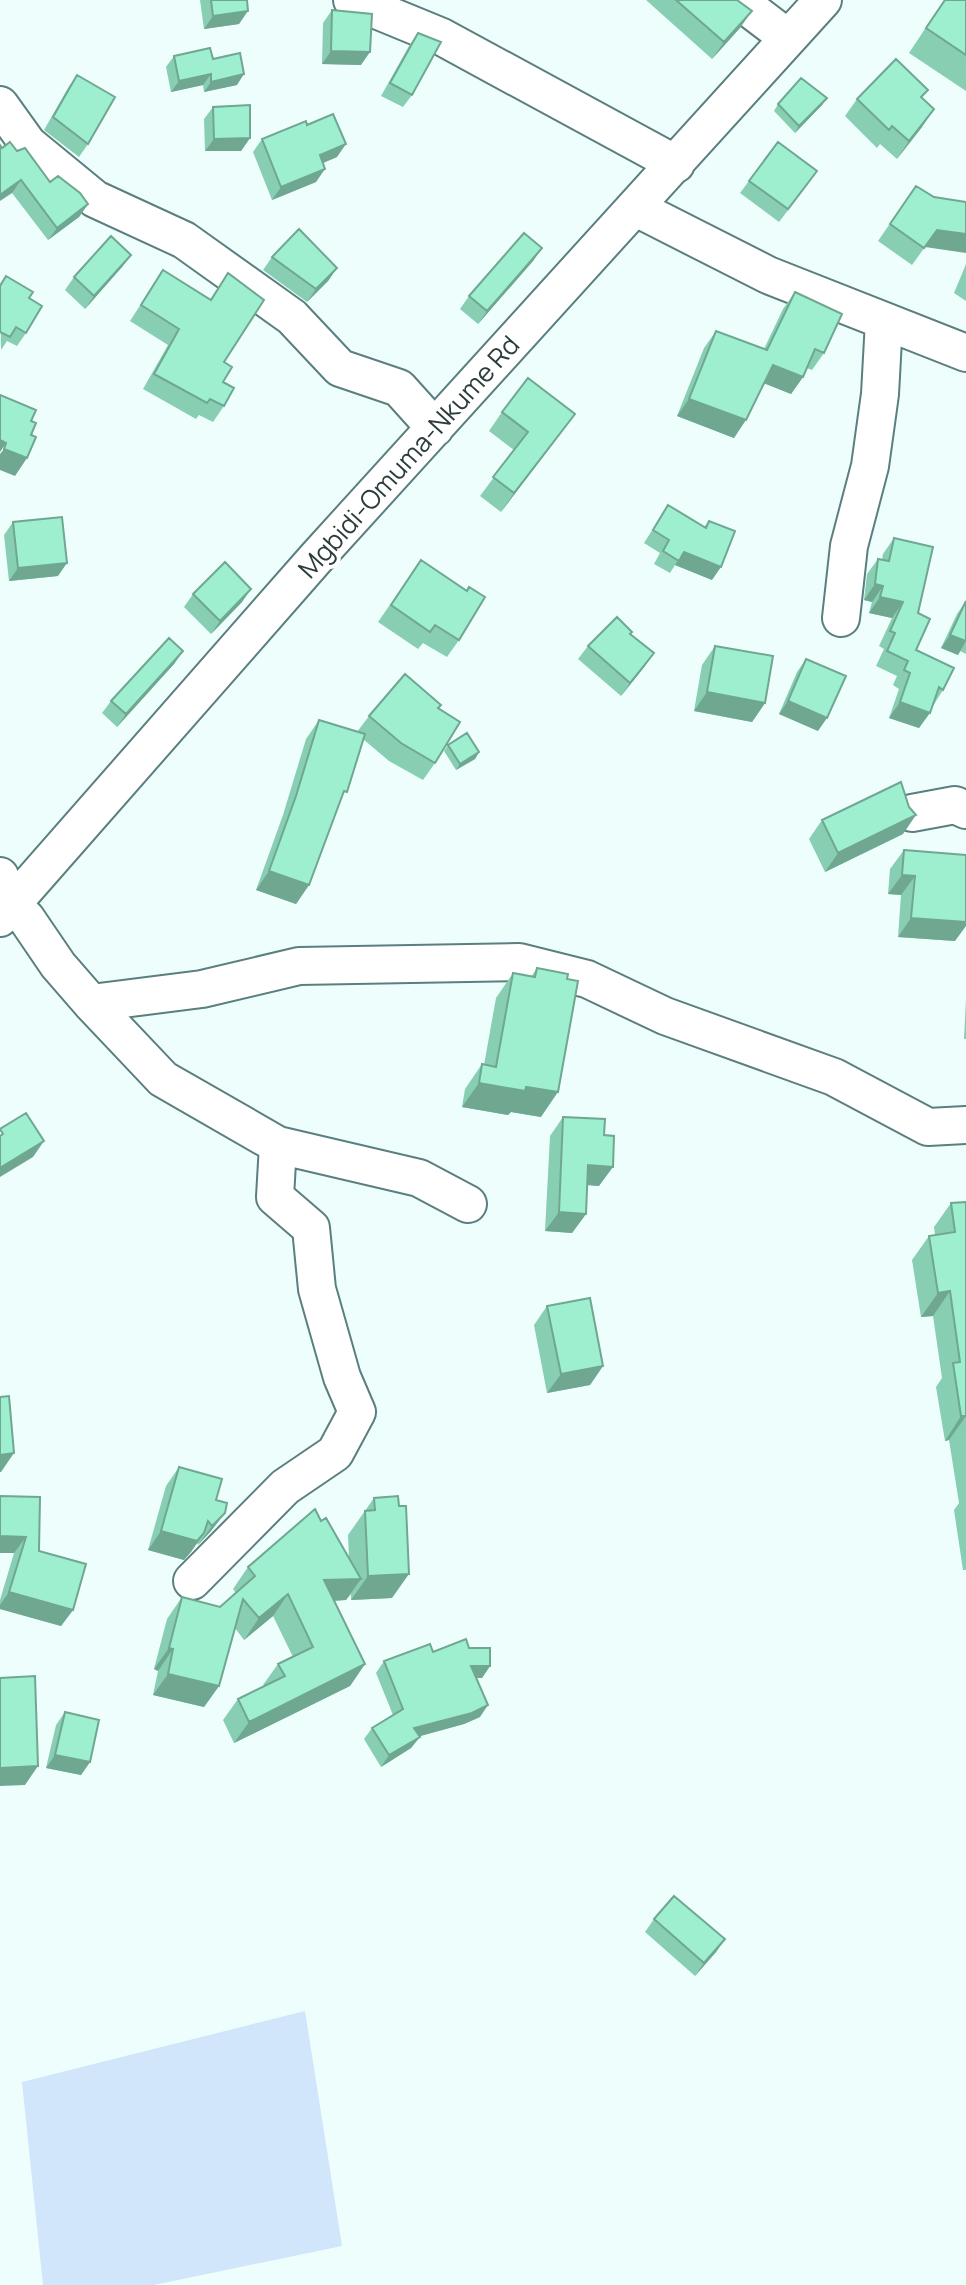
<svg xmlns="http://www.w3.org/2000/svg" width="966" height="2285" font-family="Manrope,sans-serif">
  <style>
    .water { fill: #d1e5fb }
    .lines { fill: none; stroke-linecap: round; stroke-linejoin: round }
    .minor-casing { stroke: #5a7f7e; stroke-width: 40 }
    .minor { stroke: #fff; stroke-width: 36 }
    .wall { fill: #88ceb2 }
    .shaded-wall { fill: #6fa791 }
    .building { fill: #9eefcf; stroke: #6fa791; stroke-width: 2 }
    .labels { text-anchor: middle; stroke-width: 8; stroke-linejoin: round; paint-order: stroke }
    .street-label { font-size: 26px; fill: #2c3c3c; stroke: #fff }
  </style>
  <rect width="100%" height="100%" fill="#eefefd"/>
  <path class="water" d="M305,2011L342,2246L154,2285H43L22,2082Z"/>
  <g class="lines">
    <g class="minor-casing">
      <path id="minor" d="M352,0L442,37L676,164
        M738,0L788,38
        M0,105L28,144L95,199L184,240L292,317L340,368L399,388L435,428
        M636,208L768,275L966,353
        M841,618L849,546L870,466L880,394L884,321
        M912,813L955,805L966,810
        M0,876L11,905L26,918L58,965L91,1003
        M0,918L316,558L823,0
        M468,1204L419,1178L278,1145L163,1079L91,1003L202,989L299,966L519,962L587,979L665,1016L834,1077L928,1127L966,1125
        M192,1581L285,1487L335,1453L357,1412L342,1377L317,1289L311,1228L275,1197L278,1145"/>
    </g>
    <use href="#minor" class="minor"/>
  </g>
  <path class="wall" d="M200,0H247L239,24L204,29Z
    M646,0H737L740,28L712,59Z
    M944,0H966V91L909,53Z
    M332,10L361,65L322,64L323,23Z
    M418,33L412,95L403,107L381,96L409,46Z
    M174,56L213,59L237,85L204,92L203,85L171,92L166,67Z
    M77,75L88,144L79,157L44,130L68,88Z
    M827,98L822,105L795,133L774,111L778,104Z
    M922,98V127L897,159L880,144L877,148L845,116L857,99Z
    M213,107L250,138L241,151H205L204,119Z
    M307,125L337,157L323,163L316,182L272,200L253,152L262,139Z
    M778,142L808,184L779,222L740,193Z
    M2,148L17,151L50,182L88,204L79,217L48,240L12,193Z
    M916,186L934,197L925,247L912,265L878,241Z
    M542,248L533,261L478,324L460,309L469,296Z
    M131,255L122,267L85,309L65,290L74,277Z
    M272,257L337,268L328,281L307,302L263,270Z
    M966,264V301L954,293Z
    M163,270L210,300L228,273L224,362V406L213,422L199,415L196,419L143,389L168,345L130,321Z
    M6,276L29,298L26,333L17,346L7,341L1,350L0,284Z
    M795,292L824,353L812,370L807,368L803,377L791,394L764,383L734,438L677,416L704,348L716,331L764,349L783,309Z
    M502,412L561,433L501,512L480,496L514,450L489,431Z
    M668,505L704,527L709,521L712,580L675,565L670,573L654,564L660,553L644,543Z
    M13,522L58,576L9,581L4,535Z
    M894,538L918,613L916,650L943,690L919,728L889,718L899,689L893,685L897,676L876,666L884,649L879,646L892,618L869,613L872,602L864,600L867,574L878,559L882,560L883,554Z
    M421,560L466,591L459,640L447,657L423,643L418,649L378,622Z
    M193,594L242,602L211,634L184,607Z
    M966,601V654L960,651L958,655L941,648L957,614Z
    M631,635L645,666L621,696L578,659L588,646Z
    M715,646L765,703L752,722L694,711L702,665Z
    M183,651L174,664L117,727L102,713L111,701Z
    M806,659L818,731L779,714L797,672Z
    M438,709L435,763L423,780L389,761L363,739L309,885L296,904L256,890L283,815L306,739L319,720L357,732L369,716Z
    M448,745L479,752L475,759L456,770L444,751Z
    M822,820L903,834L825,872L809,839Z
    M904,850L955,941L898,937L901,895L888,894L890,869Z
    M537,968L541,1117L511,1112L508,1115L462,1107L465,1089L482,1064L484,1065L496,998L513,973L531,977Z
    M966,999V1039H964Z
    M563,1117L604,1135L599,1186L587,1185L586,1214L572,1233L545,1231L550,1136Z
    M966,1202V1570H963L954,1510L959,1503L949,1440L945,1441L936,1387L942,1378L933,1316L921,1317L912,1260L929,1236L935,1235L934,1227L951,1203Z
    M547,1306L603,1366L590,1385L547,1393L534,1325Z
    M179,1467L216,1500L225,1513L211,1531L198,1545L197,1543L184,1560L148,1550L166,1486Z
    M0,1496L39,1551L73,1610L61,1626L0,1609V1600L14,1553H0Z
    M374,1498L392,1598L351,1600V1594L346,1600L334,1601L365,1664L350,1686L234,1743L223,1720L238,1699L264,1686L263,1685L278,1664L293,1657L273,1616L244,1640L235,1628L219,1686L204,1707L153,1695L158,1671L154,1669L167,1619L182,1597L220,1607L236,1593L233,1589L248,1567L321,1521L349,1558L348,1535Z
    M469,1648L490,1666L482,1678H476L480,1717L464,1724L420,1736L411,1748L381,1767L364,1739L372,1728L393,1715L376,1673L384,1661L433,1652Z
    M65,1712L90,1762L81,1775L46,1768L56,1725Z
    M654,1919L725,1939L716,1952L695,1976L645,1932Z"/>
  <path class="shaded-wall" d="M248,11L239,24L204,29L213,16Z
    M752,11L740,28L712,59L724,42Z
    M331,51L370,52L361,65L322,64Z
    M211,74L203,85L171,92L179,81Z
    M244,74L237,85L204,92L211,82Z
    M827,98L822,105L795,133L799,126Z
    M934,109L922,127L897,159L909,141Z
    M250,138L241,151H205L214,139Z
    M346,144L337,157L311,168L320,155Z
    M325,169L316,182L272,200L281,187Z
    M21,180L12,193L0,201V195Z
    M88,204L79,217L48,240L57,228Z
    M937,230L966,234V253L925,247Z
    M542,248L533,261L478,324L487,311Z
    M131,255L122,267L85,309L94,296Z
    M337,268L328,281L307,302L316,289Z
    M773,365L803,377L791,394L761,382Z
    M689,399L746,420L734,438L677,416Z
    M575,414L561,433L501,512L514,493Z
    M0,440L6,443L0,452Z
    M4,449L27,458L15,476L0,470V454Z
    M684,552L721,567L712,580L675,565Z
    M67,563L58,576L9,581L18,568Z
    M875,584L883,586L872,602L864,600Z
    M251,589L242,602L211,634L220,621Z
    M880,597L903,602L892,618L869,613Z
    M950,635L966,641L958,655L941,648Z
    M183,651L174,664L117,727L126,714Z
    M654,653L645,666L621,696L630,683Z
    M707,692L765,703L752,722L694,711Z
    M788,701L827,718L818,731L779,714Z
    M900,702L930,713L919,728L889,718Z
    M479,752L475,759L456,770L460,764Z
    M916,815L903,834L825,872L838,853Z
    M269,871L309,885L296,904L256,890Z
    M902,875L915,876L901,895L888,894Z
    M911,918L966,922V926L955,941L898,937Z
    M479,1083L526,1087L558,1092L541,1117L511,1112L508,1115L462,1107Z
    M44,1141L33,1157L0,1177V1168Z
    M588,1165L613,1167L599,1186L575,1184Z
    M559,1212L586,1214L572,1233L545,1231Z
    M950,1291L933,1316L921,1317L938,1293Z
    M603,1366L590,1385L547,1393L561,1374Z
    M961,1416H966L949,1440L945,1441Z
    M14,1453L1,1472H0V1455Z
    M225,1513L211,1531L198,1545L212,1526Z
    M161,1531L204,1533L191,1552L184,1560L148,1550Z
    M0,1536L26,1537L14,1553H0Z
    M409,1574L392,1598L351,1600L368,1576Z
    M361,1579L346,1600L309,1602L324,1580Z
    M9,1592L73,1610L61,1626L0,1609V1605Z
    M288,1594L273,1616L244,1640L259,1618Z
    M169,1648L173,1649L158,1671L154,1669Z
    M365,1664L350,1686L234,1743L249,1722Z
    M471,1666H490L482,1678H463Z
    M168,1674L219,1686L204,1707L153,1695Z
    M488,1705L480,1717L464,1724L406,1740L414,1728Z
    M420,1737L411,1748L381,1767L389,1755Z
    M55,1755L90,1762L81,1775L46,1768Z
    M38,1766L25,1785L0,1786V1768Z
    M725,1939L716,1952L695,1976L704,1963Z"/>
  <path class="building" d="M211,0H247L248,11L213,16Z
    M676,0H737L752,11L724,42Z
    M945,0H966V55L926,28Z
    M332,10L372,14L370,52L331,51Z
    M418,33L441,42L412,95L390,83Z
    M210,48L213,59L240,53L244,74L211,82V74L179,81L174,56Z
    M896,59L928,90L921,97L934,109L909,141L892,126L889,130L857,99Z
    M77,75L115,97L88,144L53,117Z
    M801,78L827,98L799,126L778,104Z
    M250,105V138L214,139L213,107Z
    M333,114L346,144L320,155L325,169L281,187L262,139L306,121L307,125Z
    M10,142L17,151L25,148L50,182L58,176L80,193L88,204L57,228L21,180L0,195V145L2,148Z
    M778,142L817,171L788,209L749,181Z
    M916,186L934,197L966,202V234L937,230L924,248L890,224Z
    M299,229L337,268L316,289L272,257Z
    M524,233L542,248L487,311L469,296Z
    M111,236L131,255L94,296L74,277Z
    M163,270L211,300L228,273L264,300L224,362L232,367L223,382L234,388L224,406L210,399L207,403L154,374L179,329L141,305Z
    M6,276L33,292L29,298L42,306L26,333L16,327L10,337L0,332V286Z
    M795,292L842,314L824,353L815,349L803,377L773,365L746,420L689,399L716,331L767,350Z
    M528,378L575,414L514,493L493,477L528,432L502,412Z
    M0,395L36,410L31,421L36,423L31,435L36,437L27,458L4,449L6,443L0,440Z
    M668,505L706,528L709,521L735,531L721,567L684,552L679,561L663,551L669,540L653,530Z
    M62,517L67,563L18,568L13,522Z
    M894,538L933,547L918,613L930,619L916,650L954,668L943,690L939,687L930,713L900,702L910,673L904,670L908,661L887,651L895,633L890,631L903,602L880,597L883,586L875,584L878,559L889,561Z
    M421,560L467,591L469,587L485,597L459,640L435,625L430,632L391,605Z
    M225,562L251,589L220,621L193,594Z
    M966,601V641L950,635Z
    M617,617L632,632L630,634L654,653L630,683L588,646Z
    M169,638L183,651L126,714L111,701Z
    M715,646L773,656L765,703L707,692Z
    M806,659L846,676L827,718L788,701Z
    M405,674L441,705L438,708L460,722L435,763L401,743L369,716Z
    M319,720L365,734L347,792L344,791L309,885L269,871L296,796Z
    M467,733L479,752L460,764L448,745Z
    M901,782L909,807L916,815L838,853L822,820Z
    M904,850L966,855V922L911,918L915,876L902,875Z
    M537,968L568,974L567,979L578,981L558,1092L526,1087L525,1091L479,1083L482,1064L496,1067L513,973L535,977Z
    M26,1113L44,1141L0,1168V1136L3,1134L0,1129Z
    M563,1117L605,1119L604,1135L614,1136L613,1167L588,1165L586,1214L559,1212Z
    M966,1202V1416H961L953,1363L960,1362L950,1291L938,1293L929,1236L955,1232L951,1203Z
    M590,1298L603,1366L561,1374L547,1306Z
    M9,1396L14,1453L0,1455V1397Z
    M179,1467L222,1479L216,1500L227,1503L225,1513L212,1526L208,1521L204,1533L197,1541L161,1531Z
    M0,1496L40,1497L39,1551L86,1564L73,1610L9,1592L26,1537L0,1536Z
    M398,1496L399,1506H406L409,1574L368,1576L365,1511L375,1510L374,1498Z
    M315,1509L321,1521L326,1518L361,1579L324,1580L365,1664L249,1722L238,1699L285,1676L278,1664L313,1647L288,1594L259,1618L243,1599L219,1686L168,1674L173,1649L169,1648L182,1597L220,1607L255,1576L248,1567Z
    M466,1639L469,1648H490V1666H471L488,1705L472,1713L414,1728L420,1737L389,1755L372,1728L403,1709L384,1661L430,1644L433,1652Z
    M35,1676L38,1766L0,1768V1678Z
    M65,1712L99,1720L90,1762L55,1755Z
    M674,1896L725,1939L704,1963L654,1919Z"/>
  <g class="labels">
    <g class="street-label">
      <text transform="translate(409 457) rotate(-48)" y="9">Mgbidi-Omuma-Nkume Rd</text>
    </g>
  </g>
</svg>
